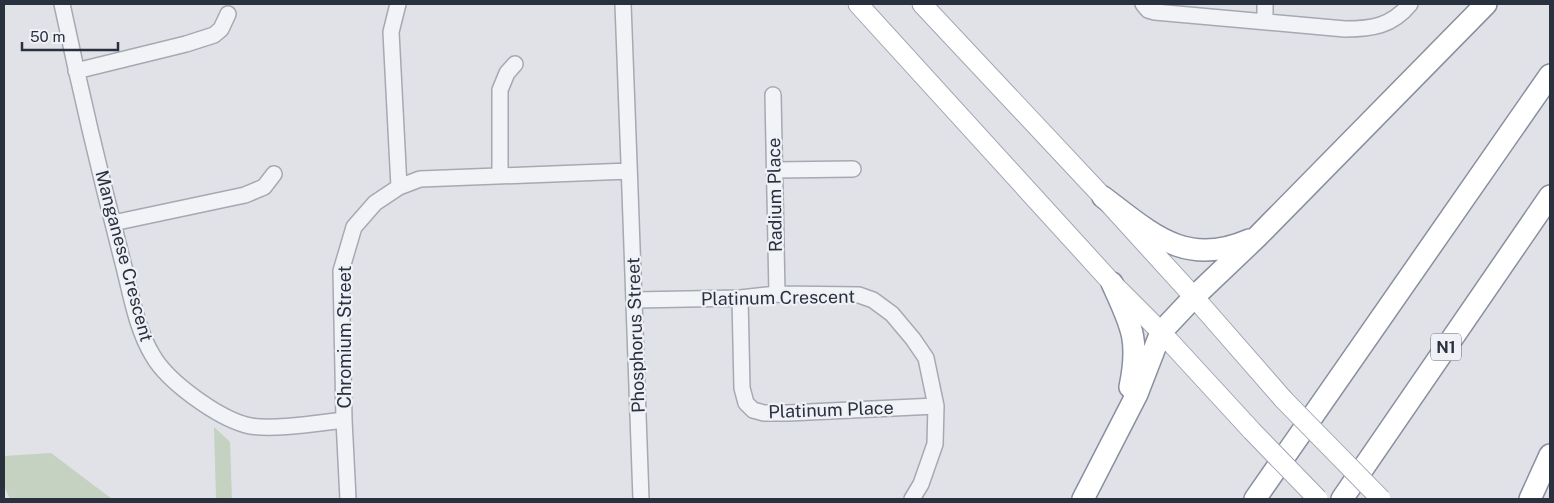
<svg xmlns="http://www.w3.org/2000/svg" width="1554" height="503" font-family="'Public Sans',sans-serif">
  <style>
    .green { fill: #c5d1c1 }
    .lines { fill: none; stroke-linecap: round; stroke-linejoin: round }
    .minor-casing { stroke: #a5a9b2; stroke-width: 18 }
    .major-casing { stroke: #a0a6b3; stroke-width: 21 }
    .highway-casing { stroke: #888f9e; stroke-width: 24 }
    .minor { stroke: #f2f3f6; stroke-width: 15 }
    .major { stroke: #fff; stroke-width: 19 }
    .highway { stroke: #fff; stroke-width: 21 }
    .major-bridge-casing { stroke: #a0a6b3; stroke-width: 21; stroke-linecap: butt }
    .major-bridge { stroke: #fff; stroke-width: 19 }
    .labels { text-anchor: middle; stroke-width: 4.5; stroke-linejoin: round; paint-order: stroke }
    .shield { fill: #eff1f6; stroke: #646a75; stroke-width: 1 }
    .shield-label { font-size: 16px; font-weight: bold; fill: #29303e }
    .street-label { font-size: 18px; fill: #29303e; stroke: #eff1f6 }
  </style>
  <rect width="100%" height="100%" fill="#e0e2e8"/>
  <path class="green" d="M214,427L230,442L232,499H216Z
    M51,453L112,499H10L4,486V456Z"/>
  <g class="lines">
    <g class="minor-casing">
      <path id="minor" d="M62,4C80,89 100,174 122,259C130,289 136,329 153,356C168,382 217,417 246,425C269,431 319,423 344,420
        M398,4L391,32L399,187
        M623,4C629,169 636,334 641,499
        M1143,4L1148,10L1155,12L1345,29C1372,29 1392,26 1410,4
        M1265,21V4
        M76,71L186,44L214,35L221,29L228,14
        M773,95L777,294
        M775,170L853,169
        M500,176V90L507,73L515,64
        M113,223L245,195L264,187L274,174
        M740,298L742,388L746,403L753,410L764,413H788L936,406
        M635,300L740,298L777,294L859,295L873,300L892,314L913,339L926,358L936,406L935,444L921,484L912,499
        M348,499L344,420L341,271L354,227L375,203L399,187L420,179L629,171"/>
    </g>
    <g class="major-casing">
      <path id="major" d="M858,4L1112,283L1161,332L1252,431
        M922,4L1103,197L1194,297L1284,400"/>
    </g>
    <g class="highway-casing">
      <path id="highway" d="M1103,197C1151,233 1185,268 1249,240
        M1112,283C1131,325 1140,339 1130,387
        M1083,499L1137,394L1161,332L1194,297L1257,237L1486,4
        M1255,499L1550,75
        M1342,499L1550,196
        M1530,499L1550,455"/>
    </g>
    <use href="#minor" class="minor"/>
    <use href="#major" class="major"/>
    <use href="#highway" class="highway"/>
    <g class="major-bridge-casing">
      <path id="major-bridge" d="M1284,400L1381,499
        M1252,431L1318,499"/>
    </g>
    <use href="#major-bridge" class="major-bridge"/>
  </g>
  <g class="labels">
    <rect class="shield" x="1431" y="333.5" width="30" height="27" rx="4"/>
    <g class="shield-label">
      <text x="1446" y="353">N1</text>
    </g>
    <g class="street-label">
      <text transform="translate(775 195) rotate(-91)" y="6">Radium Place</text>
      <text transform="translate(124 256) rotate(75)" y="6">Manganese Crescent</text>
      <text transform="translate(778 298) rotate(-1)" y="6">Platinum Crescent</text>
      <text transform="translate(636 335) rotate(-92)" y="6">Phosphorus Street</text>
      <text transform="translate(345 337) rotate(-90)" y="6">Chromium Street</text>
      <text transform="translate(831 410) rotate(-2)" y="6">Platinum Place</text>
    </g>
  </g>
  <rect width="1554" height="503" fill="none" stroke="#29303e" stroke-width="10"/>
  <path d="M22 42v8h96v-8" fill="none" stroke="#29303e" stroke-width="2.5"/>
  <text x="30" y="42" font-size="15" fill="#29303e" stroke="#eff1f6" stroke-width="4" paint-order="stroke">50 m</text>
</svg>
